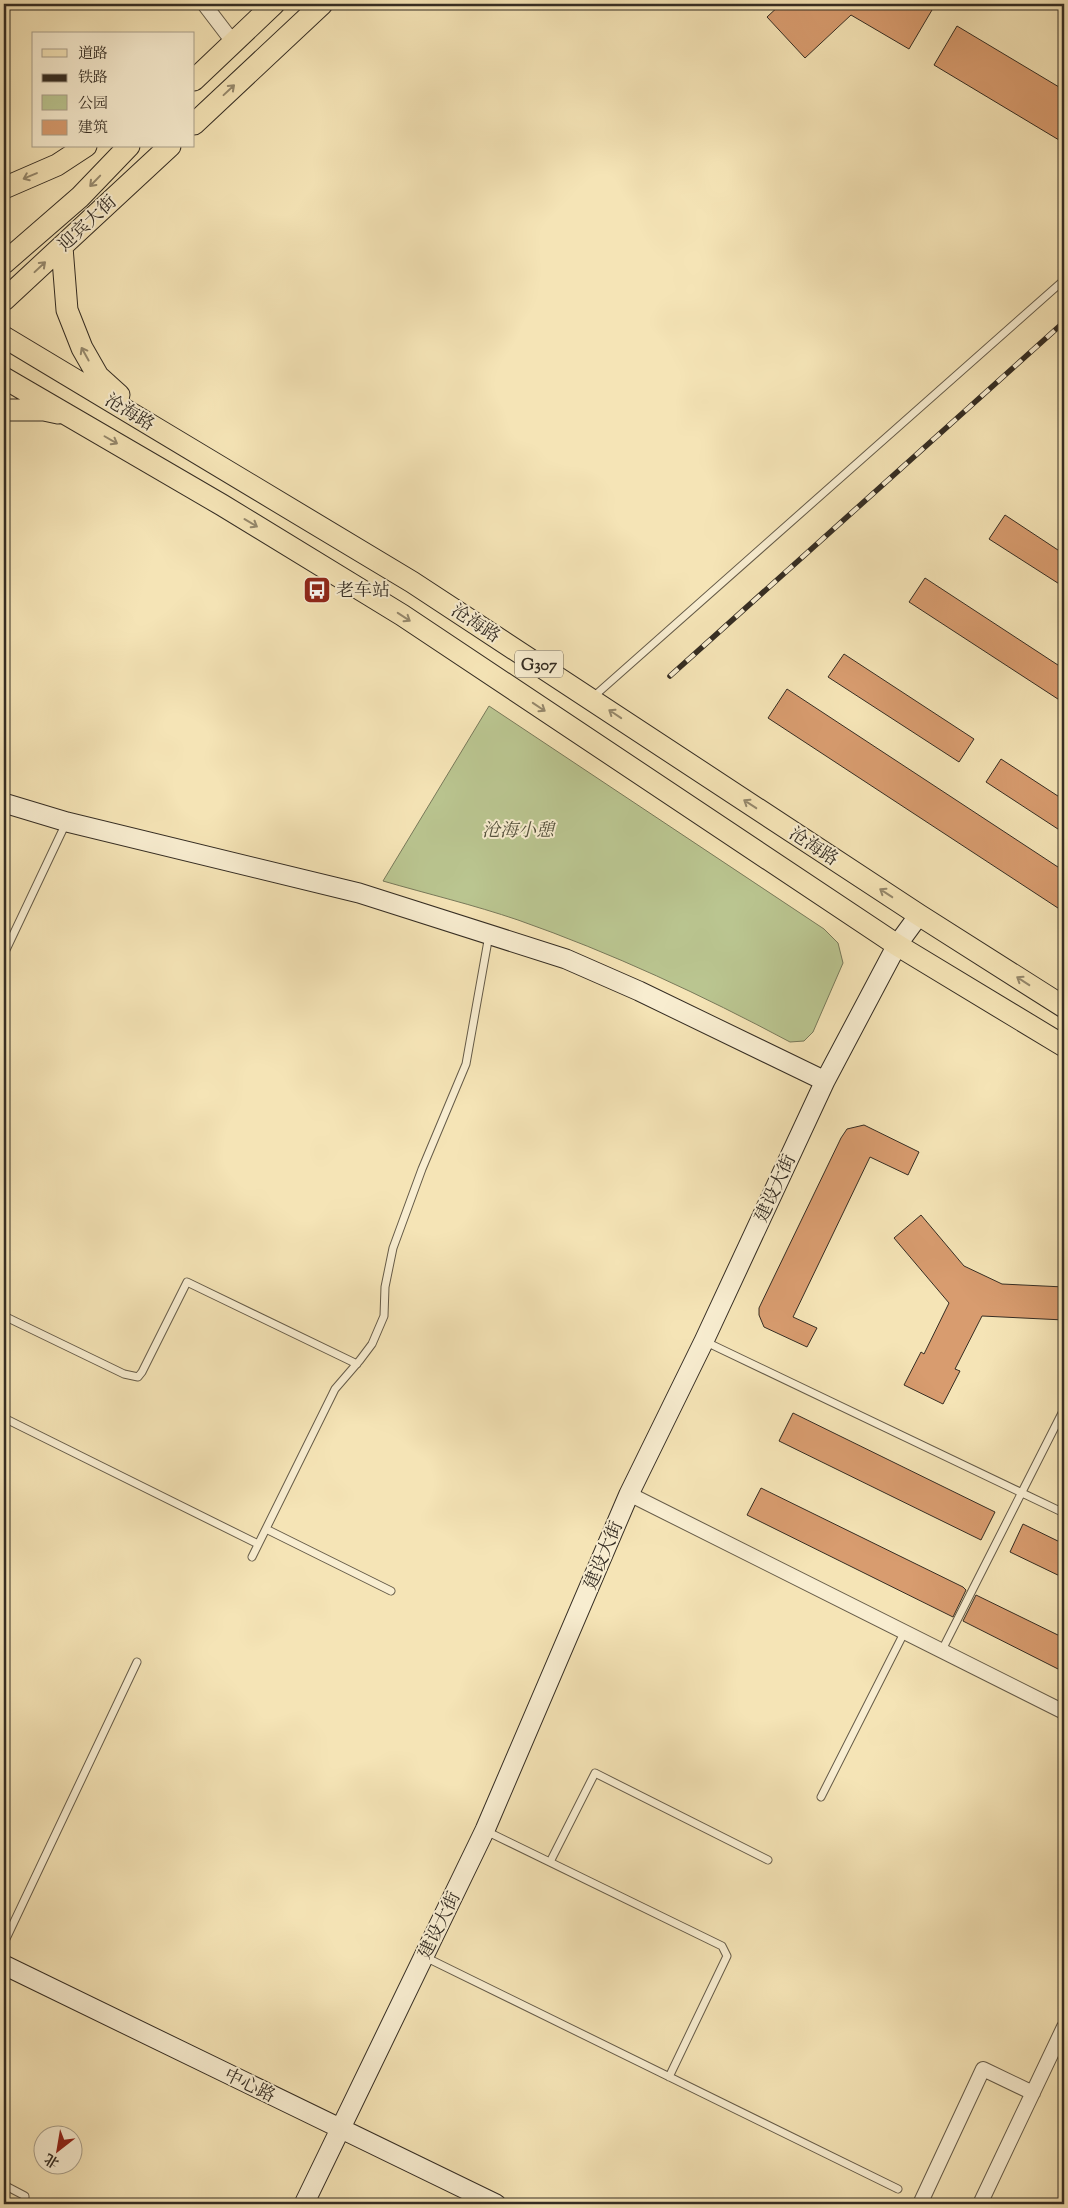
<svg xmlns="http://www.w3.org/2000/svg" width="1068" height="2208" font-family="'Sorts Mill Goudy','Noto Serif SC',serif">
  <style>
    .green { fill: #bac590; stroke: #78795a }
    .building { fill: #d89c6f; stroke: #352d23 }
    .lines { fill: none; stroke-linecap: round; stroke-linejoin: round }
    .lane-casing { stroke: #655b48; stroke-width: 9 }
    .street-casing { stroke: #655b48; stroke-width: 16 }
    .secondary-casing { stroke: #352d23; stroke-width: 21 }
    .primary-casing { stroke: #352d23; stroke-width: 23 }
    .lane { stroke: #f8edd0; stroke-width: 7 }
    .street { stroke: #f8edd0; stroke-width: 14 }
    .secondary { stroke: #f8edd0; stroke-width: 19 }
    .primary { stroke: #f5e4b6; stroke-width: 21 }
    .rail-casing { stroke: #352d23; stroke-width: 5.5 }
    .rail { stroke: #f8edd0; stroke-width: 4; stroke-dasharray: 11; stroke-linecap: butt }
    .oneway { stroke: #95886c }
    .labels { text-anchor: middle; stroke-width: 4; stroke-linejoin: round; paint-order: stroke }
    .shield { fill: #f8edd0; stroke: #706757; stroke-width: 1 }
    .shield-label { font-size: 16px; font-weight: bold; fill: #352d23 }
    .street-label { font-size: 18px; fill: #352d23; stroke: #f8edd0 }
    .poi-label { font-size: 18px; fill: #352d23; stroke: #f8edd0; text-anchor: start }
    .park-label { font-size: 18px; font-style: italic; fill: #56533e; stroke: #f8edd0 }
  </style>
  <rect width="100%" height="100%" fill="#f5e4b6"/>
  <filter id="stains"><feTurbulence type="fractalNoise" baseFrequency=".004" numOctaves="4"/><feColorMatrix values="0 0 0 0 .2 0 0 0 0 .09 0 0 0 0 .02 0 0 0 .5 -.17"/></filter>
  <radialGradient id="worn" r=".72"><stop offset=".6" stop-color="#630" stop-opacity="0"/><stop offset="1" stop-color="#630" stop-opacity=".3"/></radialGradient>
  <path class="green" d="M489,706L824,929L838,943L843,963L813,1032L804,1041L790,1042C702,995 612,953 518,920C474,905 428,894 383,881Z"/>
  <path class="building" d="M781,4H922L932,10L909,49L851,15L805,58L767,17Z
    M957,26L1064,90V143L934,65Z
    M1005,515L1064,554V587L989,539Z
    M925,578L1064,669V703L909,602Z
    M844,654L974,739L959,762L828,677Z
    M787,689L1064,871V912L768,718Z
    M1001,759L1064,800V833L986,782Z
    M864,1125L919,1152L908,1175L870,1157L793,1317L817,1328L807,1347L764,1327L759,1315V1308L841,1138L847,1129Z
    M921,1215L964,1266L1002,1284L1064,1287V1320L982,1316L955,1369L960,1371L943,1404L904,1385L921,1352L924,1354L949,1303L894,1238Z
    M793,1413L995,1512L981,1540L779,1441Z
    M761,1488L963,1587L966,1590L953,1617L747,1515Z
    M1023,1524L1064,1544V1578L1010,1552Z
    M976,1595L1064,1638V1672L963,1621Z"/>
  <g class="lines">
    <g class="lane-casing">
      <path id="lane" d="M592,698L1064,280
        M4,954L66,823
        M4,1316L124,1374L138,1377L142,1372L187,1282L357,1364
        M704,1341L1064,1513
        M4,1418L258,1544
        M266,1529L391,1591
        M252,1557L335,1389L360,1360L372,1344L384,1316L385,1287L393,1248L422,1169L466,1064L489,935
        M942,1650L1064,1409
        M821,1797L905,1631
        M486,1831L722,1946L727,1956L669,2077
        M550,1862L595,1773L768,1860
        M4,1943L137,1662
        M425,1957L898,2189
        M4,2185L25,2196V2204"/>
    </g>
    <g class="street-casing">
      <path id="street" d="M204,4L233,42
        M629,1494L1064,1712
        M920,2204L983,2069L1033,2093
        M980,2204L1064,2027"/>
    </g>
    <g class="secondary-casing">
      <path id="secondary" d="M4,803L67,822L359,893L566,959L639,991L825,1081
        M4,1965L496,2204
        M304,2204L485,1830L629,1494L704,1341L825,1081L897,945L919,915"/>
    </g>
    <g class="primary-casing">
      <path id="primary" d="M194,80L274,4
        M194,124L322,4
        M4,188L57,165L86,146
        M62,247L67,310L82,348L98,376L119,395
        M4,263L80,197L129,146
        M4,300L170,146
        M4,337L412,582L919,915L1064,1007
        M4,378L222,505L402,615L897,945L1064,1046
        M4,410H44L58,413"/>
    </g>
    <use href="#lane" class="lane"/>
    <use href="#street" class="street"/>
    <use href="#secondary" class="secondary"/>
    <use href="#primary" class="primary"/>
    <g class="rail-casing">
      <path id="rail" d="M670,676L1064,322"/>
    </g>
    <use href="#rail" class="rail"/>
  </g>
  <defs><path id="oneway-shaft" d="M-6 0H5M1.5-3L5.5 0L1.5 3" fill="none" stroke-width="1.6" stroke-linecap="round" stroke-linejoin="round" transform="scale(1.25)"/></defs>
  <g class="oneway">
    <use href="#oneway-shaft" transform="translate(229 90) rotate(-43)"/>
    <use href="#oneway-shaft" transform="translate(30 176) rotate(157)"/>
    <use href="#oneway-shaft" transform="translate(95 181) rotate(134)"/>
    <use href="#oneway-shaft" transform="translate(40 267) rotate(-43)"/>
    <use href="#oneway-shaft" transform="translate(85 354) rotate(-119)"/>
    <use href="#oneway-shaft" transform="translate(111 440) rotate(30)"/>
    <use href="#oneway-shaft" transform="translate(251 523) rotate(31)"/>
    <use href="#oneway-shaft" transform="translate(404 617) rotate(33)"/>
    <use href="#oneway-shaft" transform="translate(539 707) rotate(34)"/>
    <use href="#oneway-shaft" transform="translate(615 714) rotate(-146)"/>
    <use href="#oneway-shaft" transform="translate(750 804) rotate(-147)"/>
    <use href="#oneway-shaft" transform="translate(886 893) rotate(-147)"/>
    <use href="#oneway-shaft" transform="translate(1023 981) rotate(-147)"/>
  </g>
  <defs>
    <g id="bus-square" transform="scale(1.4375)"><rect x="-9" y="-9" width="18" height="18" rx="4" fill="#8f2418" stroke="#f8edd0"/><path d="M-5-6H5V4H4V6H2V4H-2V6H-4V4H-5ZM-3.5-4V0h7V-4ZM-3.5 1.2v1.5H-2V1.2ZM2 1.2v1.5H3.5V1.2Z" fill="#fff"/></g>
  </defs>
  <g fill-rule="evenodd">
    <use href="#bus-square" x="317" y="590"/>
  </g>
  <g class="labels">
    <rect class="shield" x="515" y="650.5" width="48" height="27" rx="4"/>
    <g class="shield-label">
      <text x="539" y="670">G307</text>
    </g>
    <g class="street-label">
      <text transform="translate(87 223) rotate(-43)" y="6">迎宾大街</text>
      <text transform="translate(130 412) rotate(31)" y="6">沧海路</text>
      <text transform="translate(476 623) rotate(33)" y="6">沧海路</text>
      <text transform="translate(814 846) rotate(33)" y="6">沧海路</text>
      <text transform="translate(775 1188) rotate(-65)" y="6">建设大街</text>
      <text transform="translate(603 1555) rotate(-67)" y="6">建设大街</text>
      <text transform="translate(439 1925) rotate(-64)" y="6">建设大街</text>
      <text transform="translate(250 2085) rotate(26)" y="6">中心路</text>
    </g>
    <g class="poi-label">
      <text x="336" y="596">老车站</text>
    </g>
    <g class="park-label">
      <text x="518" y="836">沧海小憩</text>
    </g>
  </g>
  <rect width="1068" height="2208" fill="none" stroke="#f5e4b6" stroke-width="20"/>
  <rect x="5" y="5" width="1058" height="2198" fill="none" stroke="#352d23" stroke-width="2.5"/>
  <rect x="10" y="10" width="1048" height="2188" fill="none" stroke="#352d23"/>
  <rect x="32" y="32" width="162" height="115" fill="#f8edd0" stroke="#aaa08b"/>
  <rect x="42" y="49" width="25" height="8" fill="#f5e4b6" stroke="#aaa08b"/>
  <text x="78" y="58" font-size="15" fill="#352d23">道路</text>
  <rect x="42" y="74" width="25" height="8" fill="#352d23" stroke="#aaa08b"/>
  <text x="78" y="82" font-size="15" fill="#352d23">铁路</text>
  <rect x="42" y="95" width="25" height="15" fill="#bac590" stroke="#aaa08b"/>
  <text x="78" y="108" font-size="15" fill="#352d23">公园</text>
  <rect x="42" y="120" width="25" height="15" fill="#d89c6f" stroke="#aaa08b"/>
  <text x="78" y="132" font-size="15" fill="#352d23">建筑</text>
  <g transform="translate(58 2150) rotate(211)"><circle r="24" fill="#f8edd0" stroke="#aaa08b"/>
  <path d="M0-4L9 19L0 12L-9 19Z" fill="#8f2418"/>
  <text y="-8" font-size="14" font-weight="bold" text-anchor="middle" fill="#352d23">北</text>
  </g>
  <rect width="100%" height="100%" filter="url(#stains)"/>
  <rect width="100%" height="100%" fill="url(#worn)"/>
</svg>
